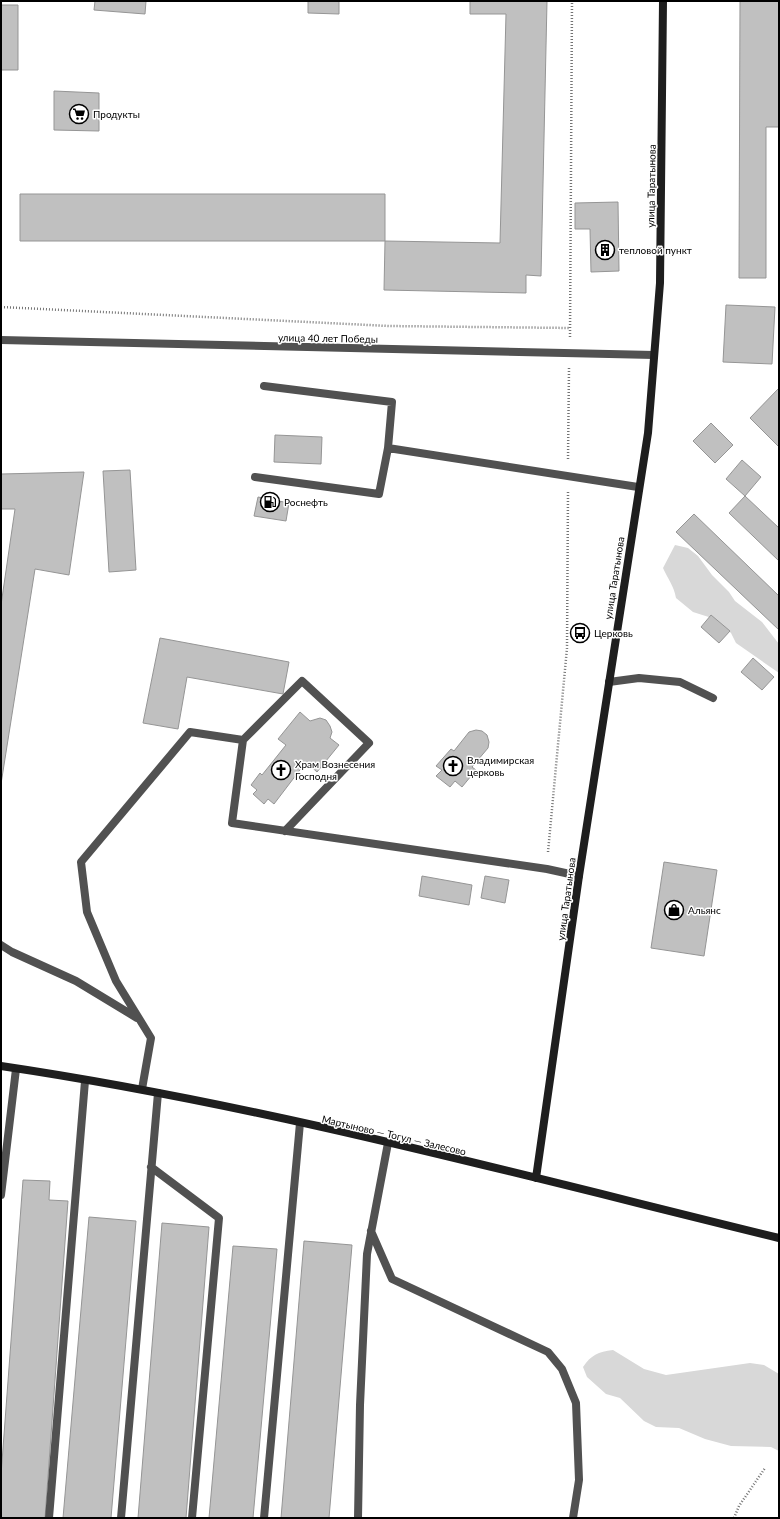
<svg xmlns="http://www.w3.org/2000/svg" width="780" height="1519" font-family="Lato,sans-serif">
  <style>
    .green { fill: #d8d8d8 }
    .building { fill: #c0c0c0; stroke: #959595 }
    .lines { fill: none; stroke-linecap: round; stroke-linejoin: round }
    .path { stroke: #737373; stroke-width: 2.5; stroke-dasharray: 1 2; stroke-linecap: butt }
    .lane { stroke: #515151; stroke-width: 8 }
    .street { stroke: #515151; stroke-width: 8 }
    .secondary { stroke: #1e1e1e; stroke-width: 8 }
    .labels { text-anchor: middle; stroke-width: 3; stroke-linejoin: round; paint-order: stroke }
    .poi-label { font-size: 10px; fill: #000; stroke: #fff; text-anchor: start }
    .street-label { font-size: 10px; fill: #000; stroke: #fff }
  </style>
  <rect width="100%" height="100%" fill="#fff"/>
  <path class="green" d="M675,545L688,548L698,556L712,575L729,592L735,601L762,622L779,644V673L736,643L731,633L715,619L693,612L676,598C674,586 668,579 663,568Z
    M613,1350L644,1369L666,1375L750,1363L764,1365L779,1374V1451L771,1447L731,1446L705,1439L679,1428L656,1427L644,1421L620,1398L606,1394L587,1377L583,1367C591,1355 598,1352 613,1350Z"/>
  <path class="building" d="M95,1H146L145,14L94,10Z
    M308,1H339V14L308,13Z
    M470,1H547L541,276L526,275V293L384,290L385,241L500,243L506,14H470Z
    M740,1H779V127H766V278H739Z
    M1,5H18V70H1Z
    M54,91L99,93V131L54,130Z
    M20,194H385V241H20Z
    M618,202L619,271L591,272L590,229H575V203Z
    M726,305L775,307L772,364L723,362Z
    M779,388V447L750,418Z
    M711,423L733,445L715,463L693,441Z
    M275,435L322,437L321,464L274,462Z
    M742,460L761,477L745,496L726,479Z
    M130,470L136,570L109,572L103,471Z
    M84,472L69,575L35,569L1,784V605L15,509H1V474Z
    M745,496L779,528V561L729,513Z
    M258,497L289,503L286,521L254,516Z
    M694,514L779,596V630L676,532Z
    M711,615L730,631L719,643L701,627Z
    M160,638L289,662L283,694L187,677L178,729L143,723Z
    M753,658L774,677L762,690L741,672Z
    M300,712L310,721L320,718L326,720L330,726L332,732L330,738L339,745L317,772L306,762L274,804L268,799L264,804L253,794L257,790L251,785L260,773L262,775L286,745L278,739Z
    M476,730L482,731L487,735L489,742L488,748L472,767L476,770L462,787L455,781L450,787L436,776L442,770L436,766L451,749L454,751L469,732Z
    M664,862L717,870L704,956L651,948Z
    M422,876L472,885L469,905L419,896Z
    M485,876L509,880L505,903L481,898Z
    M23,1180L50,1181L49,1200L68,1201L45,1518H1V1475Z
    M89,1217L136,1221L111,1518H63Z
    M162,1223L209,1227L186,1518H138Z
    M304,1241L352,1245L329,1518H281Z
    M233,1246L277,1249L253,1518H209Z"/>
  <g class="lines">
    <path class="path" d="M1,307L389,326L570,328
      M570,337L572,1
      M568,459L569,368
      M548,852L567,648L568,492
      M734,1518L739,1506L765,1468"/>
    <path class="lane" d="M264,386L392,402L388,448
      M255,477L379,494L388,448L638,487
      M609,682L639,678L680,682L713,698
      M243,740L302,681L369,743L285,831
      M1,945L12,952L76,981L137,1018
      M142,1089L151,1038L116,981L87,912L81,862L190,732L243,740L232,823L547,869L579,876
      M151,1167L219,1218L192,1518
      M1,1195L16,1069
      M371,1231L392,1279L548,1352L562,1369L576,1403L579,1480L573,1518
      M49,1518L85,1081
      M121,1518L158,1093
      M264,1518L300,1123
      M358,1518L360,1405L367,1254L388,1143"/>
    <path class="street" d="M1,340L654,355"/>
    <path class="secondary" d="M1,1066C264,1105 521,1175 779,1238
      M536,1178L579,876L648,433L660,283L663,1"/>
  </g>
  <defs>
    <g id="supermarket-ring" transform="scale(1)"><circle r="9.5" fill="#fff" stroke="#000" stroke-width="1.5"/><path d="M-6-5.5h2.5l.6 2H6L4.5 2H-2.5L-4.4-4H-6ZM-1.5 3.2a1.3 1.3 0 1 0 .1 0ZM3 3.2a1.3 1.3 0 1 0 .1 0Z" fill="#000"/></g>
    <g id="building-ring" transform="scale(1)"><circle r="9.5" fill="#fff" stroke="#000" stroke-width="1.5"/><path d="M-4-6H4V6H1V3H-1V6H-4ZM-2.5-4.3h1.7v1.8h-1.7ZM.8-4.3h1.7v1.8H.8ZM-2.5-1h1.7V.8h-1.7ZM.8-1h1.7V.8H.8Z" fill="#000"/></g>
    <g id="fuel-ring" transform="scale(1)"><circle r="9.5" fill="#fff" stroke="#000" stroke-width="1.5"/><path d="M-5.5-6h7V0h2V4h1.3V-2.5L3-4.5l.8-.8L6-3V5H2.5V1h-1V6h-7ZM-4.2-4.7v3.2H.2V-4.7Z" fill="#000"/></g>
    <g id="bus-ring" transform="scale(1)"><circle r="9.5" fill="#fff" stroke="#000" stroke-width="1.5"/><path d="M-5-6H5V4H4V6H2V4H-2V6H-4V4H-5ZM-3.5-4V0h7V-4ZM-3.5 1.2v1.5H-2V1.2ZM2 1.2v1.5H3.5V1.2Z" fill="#000"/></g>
    <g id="church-ring" transform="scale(1)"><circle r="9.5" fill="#fff" stroke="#000" stroke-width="1.5"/><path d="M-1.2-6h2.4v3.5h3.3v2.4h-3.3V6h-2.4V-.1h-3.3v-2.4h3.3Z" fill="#000"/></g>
    <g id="shop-ring" transform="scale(1)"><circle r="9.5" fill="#fff" stroke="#000" stroke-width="1.5"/><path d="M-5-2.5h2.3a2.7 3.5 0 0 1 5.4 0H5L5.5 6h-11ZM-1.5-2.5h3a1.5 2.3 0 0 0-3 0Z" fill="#000"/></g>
  </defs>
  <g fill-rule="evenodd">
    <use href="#supermarket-ring" x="79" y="114"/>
    <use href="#building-ring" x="605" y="250"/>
    <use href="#fuel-ring" x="270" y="502"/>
    <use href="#bus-ring" x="580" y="633"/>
    <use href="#church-ring" x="453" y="766"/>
    <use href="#church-ring" x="281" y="770"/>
    <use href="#shop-ring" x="674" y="910"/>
  </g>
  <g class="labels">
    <g class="poi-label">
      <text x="93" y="118">Продукты</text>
      <text x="619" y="254">тепловой пункт</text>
      <text x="284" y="506">Роснефть</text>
      <text x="594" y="637">Церковь</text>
      <text x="467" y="764">Владимирская<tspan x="467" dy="12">церковь</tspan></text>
      <text x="295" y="768">Храм Вознесения<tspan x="295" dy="12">Господня</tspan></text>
      <text x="688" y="914">Альянс</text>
    </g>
    <g class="street-label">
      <text transform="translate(651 186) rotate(-89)" y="4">улица Таратынова</text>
      <text transform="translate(328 338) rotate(1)" y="4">улица 40 лет Победы</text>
      <text transform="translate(614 578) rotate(-81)" y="4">улица Таратынова</text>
      <text transform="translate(566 899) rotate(-82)" y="4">улица Таратынова</text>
      <text transform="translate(394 1135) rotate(13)" y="4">Мартыново — Тогул — Залесово</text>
    </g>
  </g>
  <rect width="780" height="1519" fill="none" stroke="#000000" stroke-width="4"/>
</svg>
